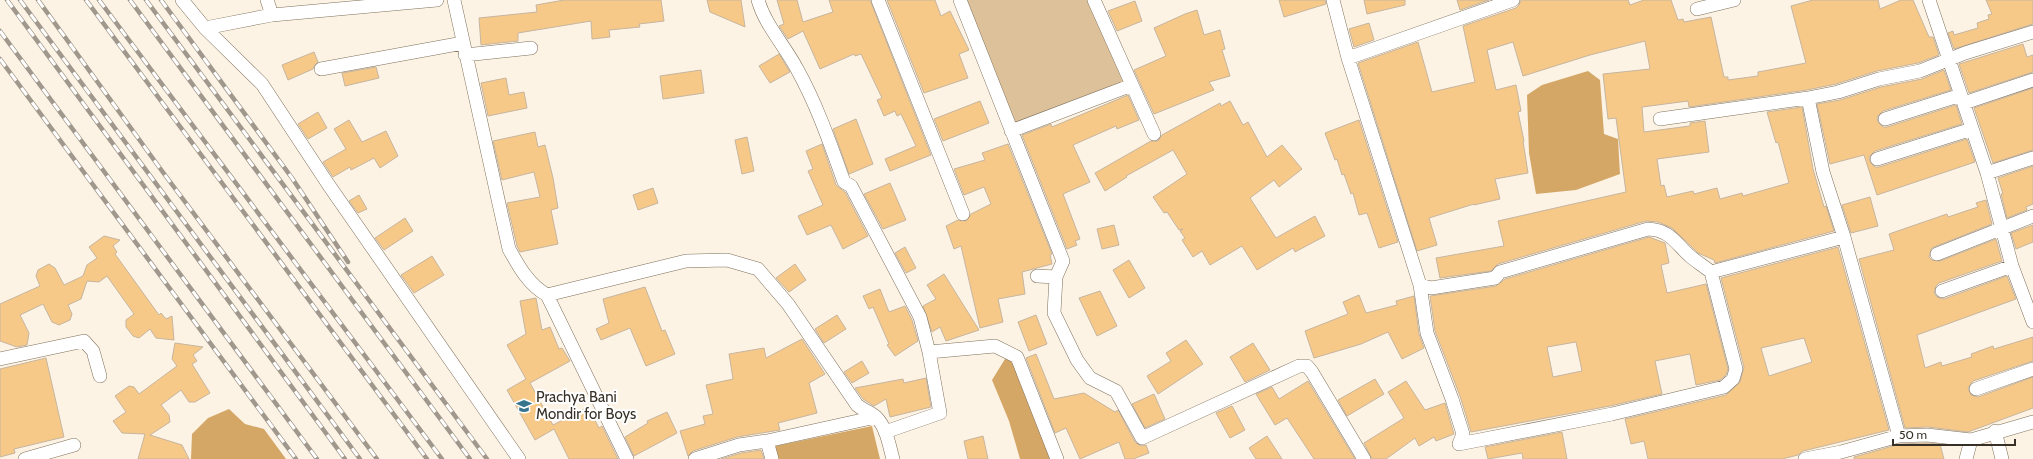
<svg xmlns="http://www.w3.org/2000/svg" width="2033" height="459" font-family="Cabin,sans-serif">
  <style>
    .green { fill: #dcc19b }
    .water { fill: #d4a767 }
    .building { fill: #f7c988; stroke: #c6b59f; fill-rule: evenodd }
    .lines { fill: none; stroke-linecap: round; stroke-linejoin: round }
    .street-casing { stroke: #7f705b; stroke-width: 14 }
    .street { stroke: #fff; stroke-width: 13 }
    .rail-casing { stroke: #a0988c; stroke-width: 4.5 }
    .rail { stroke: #fff; stroke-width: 3; stroke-dasharray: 9; stroke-linecap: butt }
    .labels { text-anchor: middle; stroke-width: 4; stroke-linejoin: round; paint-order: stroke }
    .poi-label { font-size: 15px; fill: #373027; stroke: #fff; text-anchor: start }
  </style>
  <rect width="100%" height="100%" fill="#fdf3e5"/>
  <path class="green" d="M963,0H1093L1132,85L1011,131Z"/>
  <path class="water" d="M1588,71L1600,80L1604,134L1618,139L1620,174L1576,190L1536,194L1529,153L1527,95L1542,85Z
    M1005,359L1014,360L1051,459H1020L1009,421L992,380Z
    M229,409L245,424L264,429L286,459H191L192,434L208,418Z
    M872,426L880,459H774L771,447Z"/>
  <path class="building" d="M564,0H661L664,21L639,24L640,27L609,30L610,37L592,39L591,21L518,33V41L481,45L479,18L537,12L536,5Z
    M707,0H741L745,27L710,12Z
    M777,0H797L803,22L833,12L829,0H870L931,155L890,171L885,159L916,146L901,114L897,116L895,111L884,116L877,100L882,98L861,54L855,56L854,54L820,69L803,31L788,39L779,26L784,24Z
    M887,0H935L941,16L950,11L969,50L959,54L968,78L924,93Z
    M1279,0H1325L1326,4L1284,17Z
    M1364,0H1405V5L1367,14Z
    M1457,0H1489L1460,10Z
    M1521,0H1628L1630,5L1644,0H1671L1678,20L1683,19L1684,22L1711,17L1724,77H1728V80L1758,76V72L1806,63L1791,6L1813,0H1878L1880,9L1901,0H1913L1929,37H1933L1939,55L1918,63L1877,71L1836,84L1807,90L1689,107L1688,101L1642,107L1644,132L1690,126V123L1705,121L1709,152L1657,159L1661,186L1664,185L1667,197L1693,191L1694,194L1717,188L1720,199L1742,193L1743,196L1789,183L1778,142L1776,143L1767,112L1802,107L1813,169L1824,207L1826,206L1834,231L1715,263L1714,260L1698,253L1672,228L1658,222L1646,221L1498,264L1491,271L1440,278L1436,258L1504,246L1498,221L1626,192L1616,118L1608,119L1603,74L1650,69L1645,41L1590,55L1523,76L1513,42L1487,50L1496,90L1516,85L1521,111L1518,112L1524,141H1523L1528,173L1495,179L1500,199L1474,205V204L1429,218L1437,245L1417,251L1358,63L1418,42L1432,92L1475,82L1463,26L1516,8L1519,5Z
    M1986,0H2033V24L1954,49L1948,33L1953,31L1954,35L1978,28L1977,23L1989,19L1988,15L1992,14Z
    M1135,1L1142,21L1117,31L1108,11Z
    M1197,10L1204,35L1220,30L1225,49L1222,50L1230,76L1209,82L1214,90L1154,114L1134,70L1166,56L1154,28L1185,14Z
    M1369,23L1374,40L1354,47L1349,29Z
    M2023,44L2027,57L2033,55V72L1969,93L1959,64Z
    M314,52L318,62L314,66L313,69L288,80L282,65Z
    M779,54L790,72L770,83L759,66Z
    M376,67L379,78L345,86L342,73Z
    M701,70L704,93L663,99L660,76Z
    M1944,70L1951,90L1883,111L1877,117L1878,122L1883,127H1887L1956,105L1962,124L1875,151L1869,157L1870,162L1875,167H1879L1967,139L1975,162L1877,195L1864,155L1830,164L1817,104L1840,100L1881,87L1922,79Z
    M506,78L509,95L524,92L527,108L488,116L481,83Z
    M2033,88V150L1993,163L1974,108Z
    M1128,95L1139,120L1117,129L1116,126L1073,145L1090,182L1063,194L1080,239L1075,241L1077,245L1067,249L1022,135L1051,124L1052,127Z
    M980,101L989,123L943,141L934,119Z
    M1230,101L1243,125L1248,122L1267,157L1282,145L1302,169L1279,187L1274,180L1250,198L1276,238L1315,216L1325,236L1295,252L1293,248L1257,270L1242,246L1210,265L1202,251L1193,257L1182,240L1185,238L1180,231L1183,229L1179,230L1167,212L1164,213L1153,197L1187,174L1173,150L1126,176L1127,177L1105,191L1095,173L1151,141H1158L1162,135L1220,103L1221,106Z
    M318,112L327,128L308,139L298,124Z
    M856,119L873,164L849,174L833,129Z
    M349,120L362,142L386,131L398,156L380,168L374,158L351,170L350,167L333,177L323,162L346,149L334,129Z
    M1359,120L1398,242L1379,248L1367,213L1359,215L1353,193L1351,194L1344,174L1342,175L1337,159L1335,160L1325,133Z
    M535,132L538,147L545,145L553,178L558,208L551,210L558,244L520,252L517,246L507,203L540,197L534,172L502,180L493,141Z
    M747,137L754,171L742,174L735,140Z
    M822,144L836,185L845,192L868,236L843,249L831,225L807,235L798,216L823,205L808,171L813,169L806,151Z
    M1008,144L1052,254L1050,255L1052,264L1022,272L1025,294L998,299L1003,322L980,328L961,246L954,249L946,226L958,220L966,221L971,214L991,204L984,187L964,195L954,169L985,160L982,153Z
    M2033,166V204L2026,207L2027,210L2007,218L2001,194H2003L1998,178Z
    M890,183L906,220L883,229L864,194Z
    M653,188L658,203L638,210L633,195Z
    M359,195L367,209L358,213L349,201Z
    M1870,197L1878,226L1851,233L1842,205Z
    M1986,200L1992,224L1934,247L1931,249L1929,257L1932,260L1940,261L1996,239L2002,261L1939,283L1936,286L1934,293L1937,297L1944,299L2007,276L2016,299L1917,335L1925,368L1941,362L1942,366L1972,357L1971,354L1993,346L1994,349L2033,337V361L1973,381L1968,388L1971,395L1978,397L2033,377V408L1968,432L1928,427L1905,428L1859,259L1894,250L1889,234L1947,214L1948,217L1978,207L1976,203Z
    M405,218L413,231L384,250L375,238Z
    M1114,225L1119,245L1102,249L1097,229Z
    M2033,225V242L2016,249L2011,233Z
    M104,236L120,240L113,246L117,252L115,254L159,315L161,313L166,319L172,316L174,340L156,338L150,329L139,338L133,336L126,327V320L134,314L107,276L99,282L87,281L81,299L68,305L72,314L70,320L59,325L52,322L43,304L20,315L29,333L27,345L17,347L0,341V304L40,286L36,276L38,270L49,264L55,268L64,285L83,276L87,265L97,258L89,247Z
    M1649,237L1665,243L1669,263L1661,265L1667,293L1706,284L1728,369L1726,375L1720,380L1696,385L1690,354L1655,361L1662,394L1610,406L1471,432L1460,396L1435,331L1430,296L1496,286L1505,279ZM1576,342L1582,371L1553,377L1547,347Z
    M905,247L916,268L906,273L895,253Z
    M1838,247L1889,430L1803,451L1798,455L1782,459H1648L1644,441L1631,444L1625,419L1726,395L1740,382L1744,367L1721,278ZM1804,338L1812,362L1769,376L1761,348Z
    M432,256L444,275L414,293L401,275Z
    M1129,260L1145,288L1129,298L1113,270Z
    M795,264L806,280L789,292L776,278Z
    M944,274L979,330L946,341L940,327L932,332L923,306L936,299L927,285Z
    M645,287L662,331L665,330L675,354L646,366L630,328L601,340L596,329L609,323L603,299Z
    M880,289L889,312L905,306L912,320L918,341L895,356L887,345L889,344L873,307L869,309L863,296Z
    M1100,291L1117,326L1097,336L1079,298Z
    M1359,295L1366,313L1397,305L1396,301L1414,296L1419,334L1424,348L1402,359L1388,332L1361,344L1314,358L1305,331L1348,314L1343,302Z
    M536,298L542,330L550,327L559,349L562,348L570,361L530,383L553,425L588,407L599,428L602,426L618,459H569L554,429L535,440L507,390L526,379L507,345L526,334L520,301Z
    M837,315L846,329L824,343L815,329Z
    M1036,315L1047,344L1029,351L1018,322Z
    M802,339L825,374L809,383L817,413L778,423L780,430L737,437L693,451L688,456L680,431L705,424L703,416L713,414L706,385L733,379L729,354L764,348L766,358Z
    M1186,340L1203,364L1158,394L1147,376L1171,361L1166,353Z
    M175,343L203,347L193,355L197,361L192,364L210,393L195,402H189L181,390L161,405L169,415L170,422L150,435L182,445L189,459H138L145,434L122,433L113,421L126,412L115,396L129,386L134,387L139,394L177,366L172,359Z
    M1253,343L1270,370L1245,382L1230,357Z
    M1036,354L1054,399L1084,393L1115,412L1118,410L1135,442L1141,446L1146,445L1149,453L1133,459H1125L1119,442L1080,459L1066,428L1055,433L1026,358Z
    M46,358L64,437L14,449L15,453L0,457V369Z
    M862,361L869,373L852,383L844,372Z
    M926,378L931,407L890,417L886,399L874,406L863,399L855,388L903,379L904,383Z
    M1375,379L1384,394L1347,416L1338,400Z
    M1308,381L1355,459H1314L1287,418L1275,425L1256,394L1272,387L1279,399Z
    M1406,381L1425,410L1445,403L1454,434L1436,441L1434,437L1419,446L1415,438L1386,459H1372L1364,443L1404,418L1388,392Z
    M1154,394L1165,419L1145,428L1132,404Z
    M1232,406L1245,430L1230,438L1216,413Z
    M667,412L677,433L634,456L625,437L648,423L647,421Z
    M1562,432L1567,459H1523L1522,453L1488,459L1485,447Z
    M983,436L988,459H968L964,441Z
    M1267,436L1282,459H1256L1249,448Z
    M1927,443L1940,444L1944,459H1854V457L1900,444Z
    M761,450L764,459H721L741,453Z"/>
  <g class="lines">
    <g class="street-casing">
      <path id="street" d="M182,0L205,28L262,84L328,184L519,459
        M267,0L272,15L437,0
        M454,0L509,249C519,267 529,285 547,295L686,261L727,260L758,269L788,304L857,405C863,410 870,412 876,417C887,428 889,445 893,459
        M758,0C765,25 785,46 797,69C817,105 830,143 844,182L851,186L920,317L929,352L995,346L1017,357L1057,459
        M878,0L963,214
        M960,0L1063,261L1056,277L1037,276
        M1094,0L1154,134
        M1333,0L1348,58L1420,285L1427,333L1452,399L1463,434L1459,444
        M1929,0L1987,173L2012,266L2033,322
        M1697,9L1734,0
        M205,28L272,15
        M465,55L531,48
        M1348,58L1513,0
        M321,69L463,43
        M1808,98L1823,172L1844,237L1899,436
        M1964,103L2033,80
        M1660,119L1808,98L1838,92L1879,79L1920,71L1965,53L2033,32
        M1885,119L1961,95
        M1011,131L1132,85
        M1877,159L1972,129
        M1987,173L2033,158
        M1937,254L2033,216
        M1056,277L1054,313L1077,360L1090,378L1116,391L1142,438L1299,366H1307L1312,372L1364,459
        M1420,285L1431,288L1495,278L1500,272L1648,229C1671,230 1676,244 1691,257C1697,262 1705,267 1711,272L1844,237
        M1942,291L2012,266
        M547,295L627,459
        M0,359L84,341L93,351L100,376
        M1976,389L2033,369
        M1995,431L2002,459
        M885,432L940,413L929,352
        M767,441L772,459
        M1459,444L1612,414L1724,387L1733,379L1736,369L1711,272
        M25,459L74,445
        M695,459L739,445L767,441L876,417
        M1805,459L1841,452L1899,436L1927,435L1971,440L2033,422
        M1966,459L1971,440"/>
    </g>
    <use href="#street" class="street"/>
    <g class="rail-casing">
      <path id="rail" d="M7,0L345,459
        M20,0L360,459
        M38,0L162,171L377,459
        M86,0L427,459
        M99,0L442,459
        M130,0L470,459
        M146,0L487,459
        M161,0L292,178L348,262
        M0,31L317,459
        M0,59L296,459"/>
    </g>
    <use href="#rail" class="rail"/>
  </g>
  <defs>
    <g id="school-bare" transform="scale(1.2)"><path d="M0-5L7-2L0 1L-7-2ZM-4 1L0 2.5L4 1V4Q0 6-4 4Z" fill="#38758c" stroke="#fff" stroke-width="2.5" paint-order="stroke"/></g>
  </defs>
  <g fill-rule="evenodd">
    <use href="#school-bare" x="524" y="406"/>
  </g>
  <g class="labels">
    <g class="poi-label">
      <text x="536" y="402">Prachya Bani<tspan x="536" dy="17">Mondir for Boys</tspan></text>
    </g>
  </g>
  <path d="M1893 439v6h122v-6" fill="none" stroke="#373027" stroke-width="2"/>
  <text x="1899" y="439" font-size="12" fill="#373027" stroke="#ffffff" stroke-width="3" paint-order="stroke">50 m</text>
</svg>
